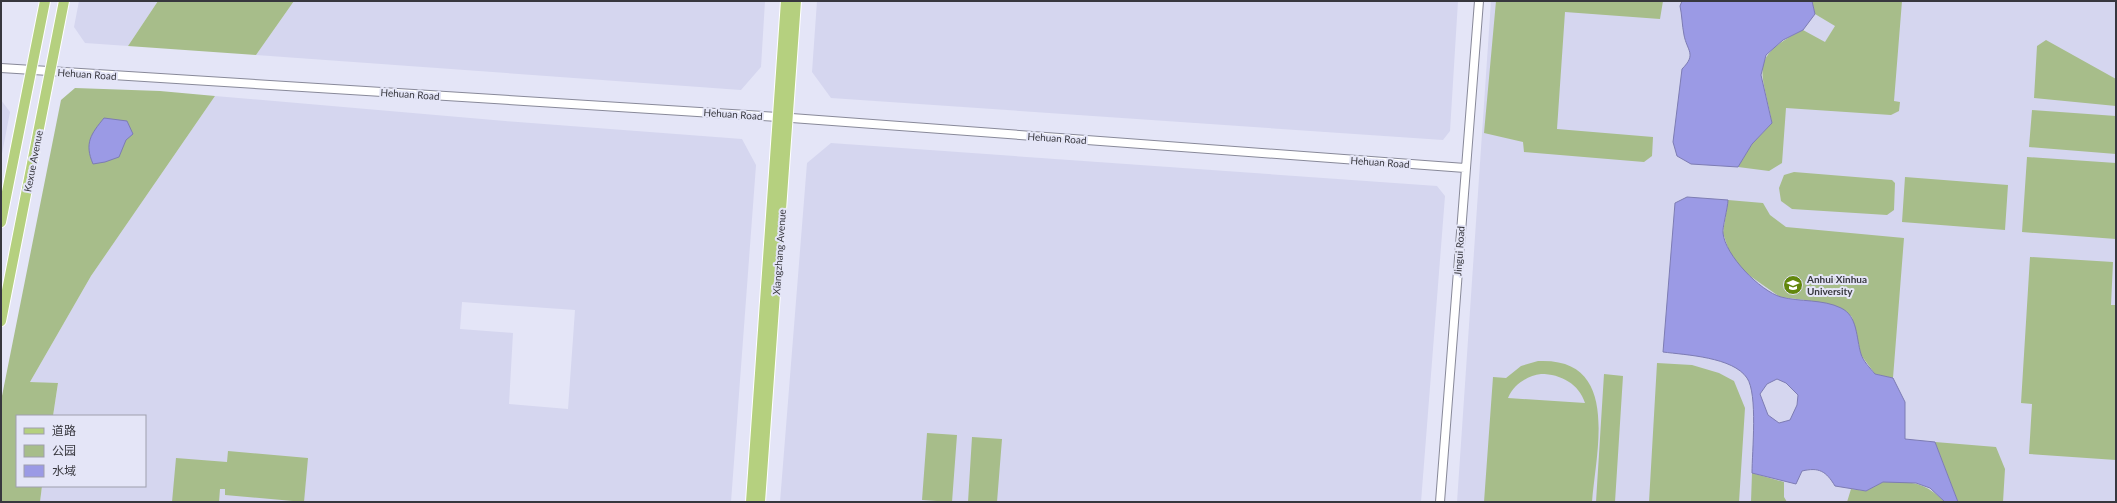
<svg xmlns="http://www.w3.org/2000/svg" width="2117" height="503" font-family="Lato,'Noto Sans SC',sans-serif">
  <style>
    .built { fill: #d5d6ef; fill-rule: evenodd }
    .green { fill: #a7bd8a; fill-rule: evenodd }
    .water { fill: #9b9ae5; stroke: #7d7cb3; fill-rule: evenodd }
    .lines { fill: none; stroke-linecap: round; stroke-linejoin: round }
    .minor-casing { stroke: #888999; stroke-width: 10 }
    .major-casing { stroke: #fff; stroke-width: 12 }
    .minor { stroke: #fff; stroke-width: 8 }
    .major { stroke: #b5d07f; stroke-width: 10 }
    .labels { text-anchor: middle; stroke-width: 4; stroke-linejoin: round; paint-order: stroke }
    .street-label { font-size: 10px; fill: #37373e; stroke: #e4e5f7 }
    .poi-label { font-size: 10px; font-weight: bold; fill: #37373e; stroke: #e4e5f7; text-anchor: start }
  </style>
  <rect width="100%" height="100%" fill="#e4e5f7"/>
  <path class="built" d="M79,1H158L128,46L85,43L74,27Z
    M294,1H765L761,67L741,90L256,55Z
    M817,1H1458L1450,131L1443,140L831,98L812,72Z
    M1491,1H2116V502H1457Z
    M215,96L505,121L742,139L756,165L731,502H40L42,486H145V416H53L58,384L30,382L91,276ZM462,302L575,310L568,409L509,404L513,333L460,329Z
    M1,100L10,112L1,159Z
    M831,143L1437,186L1445,196L1421,502H780L807,163Z"/>
  <path class="green" d="M158,1H294L256,55L128,46Z
    M1496,1H1663L1660,19L1565,12L1557,129L1653,137L1652,156L1644,162L1524,152L1523,142L1484,133Z
    M1812,1H1902L1894,101L1900,102L1899,111L1891,115L1786,108L1782,163L1769,171L1738,167L1752,144L1772,123C1763,71 1746,58 1803,30L1825,42L1835,26L1815,14Z
    M2046,40L2116,79V106L2034,98L2037,46Z
    M75,88L160,91L215,96L91,276L30,382L58,383L53,416H17V486H42L40,502H1V401L61,100Z
    M2032,110L2116,116V154L2029,147Z
    M2027,157L2116,163V239L2022,232Z
    M1794,172L1892,180L1895,183L1894,210L1887,215L1792,209L1781,201L1779,188L1784,175Z
    M1905,177L2008,185L2005,230L1902,222Z
    M1728,200L1763,203L1770,215L1786,227L1904,238L1893,378L1875,374L1861,355L1852,317L1841,308L1805,300L1780,297L1743,271L1730,254L1723,233Z
    M2030,257L2113,262L2111,305H2116V460L2029,454L2032,404L2021,403Z
    M1538,361C1621,357 1596,450 1592,502H1484L1493,377L1506,378L1521,366ZM1541,374C1561,374 1579,384 1585,403L1508,398C1514,384 1527,376 1541,374Z
    M1657,363L1692,365L1719,373L1734,381L1745,408L1739,502H1649Z
    M1604,374L1623,376L1615,502H1596Z
    M927,433L957,435L952,502L922,500Z
    M972,437L1002,439L997,502H968Z
    M1935,442L1996,447L2005,469L2003,502H1958Z
    M228,451L308,458L304,502L225,495V489H220L219,502H172L176,458L227,462Z
    M1752,473L1784,482V497L1787,502H1751Z
    M1897,481C1920,483 1928,486 1945,502H1847L1851,489L1866,491L1883,482Z"/>
  <path class="water" d="M1682,1H1812L1815,14L1803,30L1783,40L1766,55L1761,75L1772,123L1752,144L1738,167L1691,164L1677,156L1673,142L1682,69C1697,54 1687,51 1684,35C1682,25 1682,15 1680,6Z
    M104,118L127,121L133,134L126,140L119,157L105,162L93,164C84,143 91,134 104,118Z
    M1687,197L1728,200C1728,207 1722,229 1723,233C1725,255 1760,291 1781,297C1800,302 1823,299 1841,308C1858,316 1856,338 1861,354C1863,361 1870,368 1875,374L1893,378L1905,402V439L1935,442L1958,502H1945L1930,488L1916,483L1883,482L1866,491L1835,486C1826,471 1819,467 1802,471L1796,484L1752,473C1752,452 1758,394 1747,378C1733,357 1686,355 1663,352L1675,203ZM1777,379L1786,383L1798,395L1797,405L1790,420L1779,423L1768,415L1760,394L1767,384Z"/>
  <g class="lines">
    <g class="minor-casing">
      <path id="minor" d="M1,68L778,117L1465,168
        M1440,502L1479,1"/>
    </g>
    <g class="major-casing">
      <path id="major" d="M1,222L45,1
        M1,321L64,1
        M751,502L786,1
        M760,502L796,1"/>
    </g>
    <use href="#minor" class="minor"/>
    <use href="#major" class="major"/>
  </g>
  <defs>
    <g id="university-disc" transform="scale(1)"><circle r="9.5" fill="#62870c" stroke="#e4e5f7"/><path d="M0-5L7-2L0 1L-7-2ZM-4 1L0 2.5L4 1V4Q0 6-4 4Z" fill="#fff"/></g>
  </defs>
  <g fill-rule="evenodd">
    <use href="#university-disc" x="1793" y="285"/>
  </g>
  <g class="labels">
    <g class="street-label">
      <text transform="translate(87 74) rotate(4)" y="4">Hehuan Road</text>
      <text transform="translate(410 94) rotate(4)" y="4">Hehuan Road</text>
      <text transform="translate(733 114) rotate(4)" y="4">Hehuan Road</text>
      <text transform="translate(1057 138) rotate(4)" y="4">Hehuan Road</text>
      <text transform="translate(33 161) rotate(-79)" y="4">Kexue Avenue</text>
      <text transform="translate(1380 162) rotate(4)" y="4">Hehuan Road</text>
      <text transform="translate(1459 251) rotate(-86)" y="4">Jingui Road</text>
      <text transform="translate(779 252) rotate(-86)" y="4">Xiangzhang Avenue</text>
    </g>
    <g class="poi-label">
      <text x="1807" y="283">Anhui Xinhua<tspan x="1807" dy="12">University</tspan></text>
    </g>
  </g>
  <rect width="2117" height="503" fill="none" stroke="#37373e" stroke-width="4"/>
  <rect x="16" y="415" width="130" height="72" fill="#e4e5f7" stroke="#9f9fad"/>
  <rect x="24" y="428" width="20" height="6" fill="#b5d07f" stroke="#9f9fad"/>
  <text x="52" y="435" font-size="12" fill="#37373e">道路</text>
  <rect x="24" y="445" width="20" height="12" fill="#a7bd8a" stroke="#9f9fad"/>
  <text x="52" y="455" font-size="12" fill="#37373e">公园</text>
  <rect x="24" y="465" width="20" height="12" fill="#9b9ae5" stroke="#9f9fad"/>
  <text x="52" y="475" font-size="12" fill="#37373e">水域</text>
</svg>
